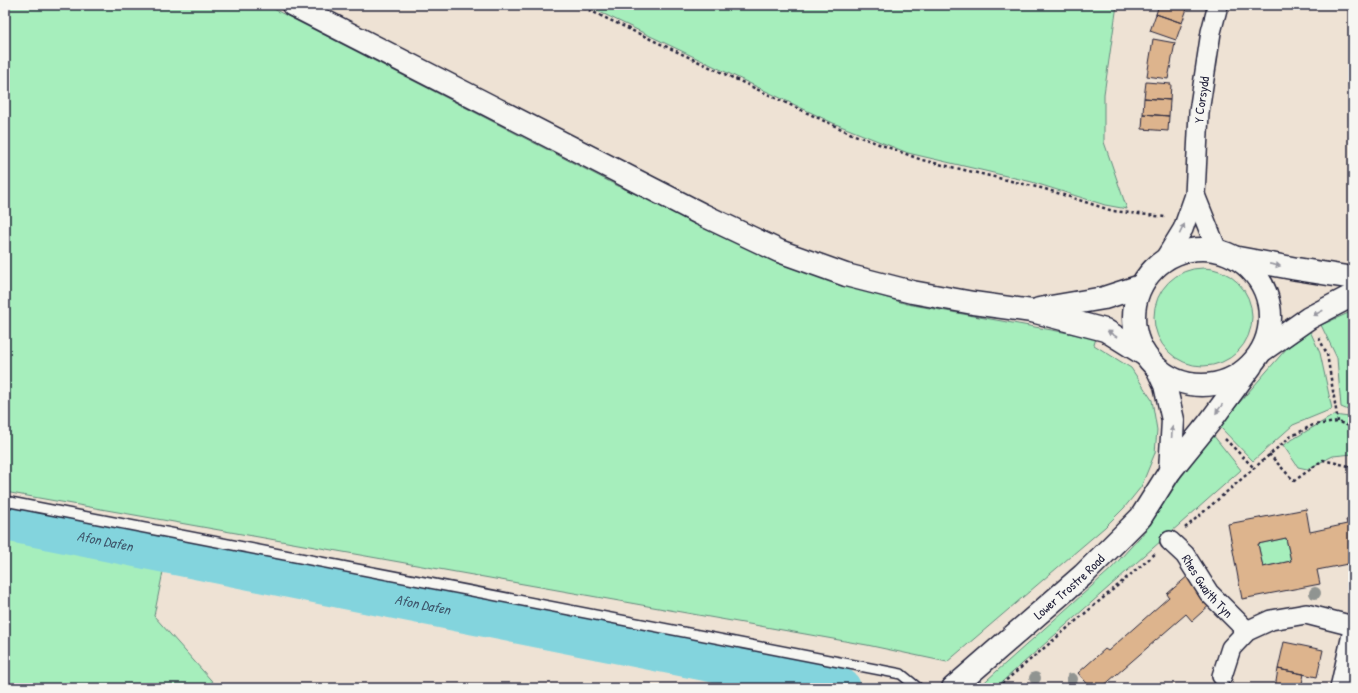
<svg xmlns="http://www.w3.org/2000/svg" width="1358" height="693" font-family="'Patrick Hand',sans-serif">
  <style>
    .green { fill: #a6eebc; stroke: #64887c }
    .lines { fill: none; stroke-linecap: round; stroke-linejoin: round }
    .river { stroke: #83d4dd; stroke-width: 40 }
    .building { fill: #ddb48d; stroke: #22223b; fill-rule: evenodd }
    .service-casing { stroke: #22223b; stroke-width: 12 }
    .minor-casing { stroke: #22223b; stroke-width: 22 }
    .secondary-casing { stroke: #22223b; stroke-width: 25 }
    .path { stroke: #22223b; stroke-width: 2.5; stroke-dasharray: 3 3; stroke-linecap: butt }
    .service { stroke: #f6f6f2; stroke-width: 9 }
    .minor { stroke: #f6f6f2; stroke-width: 19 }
    .secondary { stroke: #f6f6f2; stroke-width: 22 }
    .tree { fill: #909491 }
    .oneway { fill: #9797a0 }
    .labels { text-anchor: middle; stroke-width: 3.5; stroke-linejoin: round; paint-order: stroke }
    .street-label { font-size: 13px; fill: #22223b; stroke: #f6f6f2 }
    .water-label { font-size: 14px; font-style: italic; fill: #3f576c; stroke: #f6f6f2 }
  </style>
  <rect width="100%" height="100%" fill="#eee2d4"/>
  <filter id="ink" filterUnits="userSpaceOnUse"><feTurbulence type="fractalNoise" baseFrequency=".025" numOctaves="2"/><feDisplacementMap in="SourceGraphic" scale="8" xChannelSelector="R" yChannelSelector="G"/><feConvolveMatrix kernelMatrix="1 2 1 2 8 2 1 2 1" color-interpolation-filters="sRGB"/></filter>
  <g filter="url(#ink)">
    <path class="green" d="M5,5H266L620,187L813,275L907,304L1096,338L1094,345L1131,368L1152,400L1157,430L1155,453L1141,487L1124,508L1105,527L947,662L867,645L5,492Z
      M585,5H1117L1104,94V142L1127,209L1105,205L1032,182L908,153L833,123Z
      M1154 317a49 49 0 1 1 98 0a49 49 0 1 1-98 0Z
      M1353,311V412L1341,407L1337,358L1321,325Z
      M1310,331L1320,353L1332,409L1293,425L1253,461L1219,426L1287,348Z
      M1334,415L1349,417L1353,419V454L1333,456L1307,469L1298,467L1283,445Z
      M1213,435L1241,470L995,688H978L1111,569L1148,528L1179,480Z
      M5,528L165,562L154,616L218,688H5Z
      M1286,538L1291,561L1263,567L1258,544Z"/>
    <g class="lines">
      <path class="river" id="s1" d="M5,521L841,688"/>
    </g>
    <path class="building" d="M1159,5L1188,6L1182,23L1156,14Z
      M1156,14L1182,23L1176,40L1150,31Z
      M1153,39L1175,43L1168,79L1147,76Z
      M1146,82L1171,84L1170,100L1144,98Z
      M1144,98L1170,100L1169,116L1143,114Z
      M1143,114L1169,116L1168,131L1142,129Z
      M1306,509L1310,532L1347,524L1346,520L1352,519L1353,514V563L1317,570L1320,584L1242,599L1228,524ZM1286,538L1291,561L1263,567L1258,544Z
      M1189,575L1213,602L1192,621L1186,614L1101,688H1091L1078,673L1105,649L1108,651L1169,597L1167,594Z
      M1284,642L1323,650L1317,677L1278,669Z
      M1278,669L1304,674L1301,688H1275Z"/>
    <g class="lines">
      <g class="service-casing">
        <path id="service" d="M5,501L901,674L918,688"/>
      </g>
      <g class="minor-casing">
        <g id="minor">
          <path d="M1195,195L1217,250"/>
          <path id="s2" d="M1164,260L1183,229L1195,195L1199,112L1211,32L1218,5"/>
          <path id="s3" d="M1170,541L1185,555L1209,593L1247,631"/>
          <path d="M1222,676L1231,648L1247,631L1271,620L1306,614L1353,626"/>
          <path d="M1340,688L1353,630"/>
        </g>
      </g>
      <g class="secondary-casing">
        <g id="secondary">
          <path d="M293,5L701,214L779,251L846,275L912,292L973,303L1032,311L1105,330L1145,355"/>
          <circle cx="1202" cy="317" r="68"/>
          <path d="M1238,258L1297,269L1353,278"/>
          <path d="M1039,309L1104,298L1141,286"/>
          <path d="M1263,350L1309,318L1353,295"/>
          <path d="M1158,370L1165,385L1173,420L1170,471"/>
          <path id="s4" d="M953,688L1083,575L1141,517L1170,471L1209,423L1251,366"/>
        </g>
      </g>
      <path class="path" d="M578,5L852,134L922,160L1045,189L1113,211L1165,217
        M1319,338L1327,354L1338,422
        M1225,439L1254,468
        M1269,454L1294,481L1323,460L1353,467
        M1185,528L1290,437L1313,425L1338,422L1353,427
        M997,688L1156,553"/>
      <use href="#service" class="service"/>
      <use href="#minor" class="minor"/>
      <use href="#secondary" class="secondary"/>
    </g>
    <g class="tree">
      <circle cx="1315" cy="593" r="6"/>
      <circle cx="1035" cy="678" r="6"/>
      <circle cx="1072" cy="679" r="6"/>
    </g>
    <defs><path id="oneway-solid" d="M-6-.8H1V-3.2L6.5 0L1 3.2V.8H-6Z"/></defs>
    <g class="oneway">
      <use href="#oneway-solid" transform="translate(1182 229) rotate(-64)"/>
      <use href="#oneway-solid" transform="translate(1275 265) rotate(11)"/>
      <use href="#oneway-solid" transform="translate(1318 313) rotate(153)"/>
      <use href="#oneway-solid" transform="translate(1112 334) rotate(-148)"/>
      <use href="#oneway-solid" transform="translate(1219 409) rotate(126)"/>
      <use href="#oneway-solid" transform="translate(1172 432) rotate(-86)"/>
    </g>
  </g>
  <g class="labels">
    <g class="street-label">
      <text dy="5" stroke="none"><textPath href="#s2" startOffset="168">Y Corsydd</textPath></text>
      <text dy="5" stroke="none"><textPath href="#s4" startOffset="154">Lower Trostre Road</textPath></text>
      <text dy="5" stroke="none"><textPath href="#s3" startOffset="59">Rhes Gwaith Tyn</textPath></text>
    </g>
    <g class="water-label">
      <text dy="5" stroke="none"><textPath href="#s1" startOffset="102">Afon Dafen</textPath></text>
      <text dy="5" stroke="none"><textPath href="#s1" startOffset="426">Afon Dafen</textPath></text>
    </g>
  </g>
  <rect width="1358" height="693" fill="none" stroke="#f6f6f2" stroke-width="20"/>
  <rect x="10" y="10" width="1338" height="673" fill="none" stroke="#22223b" stroke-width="1.5" filter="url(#ink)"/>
</svg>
